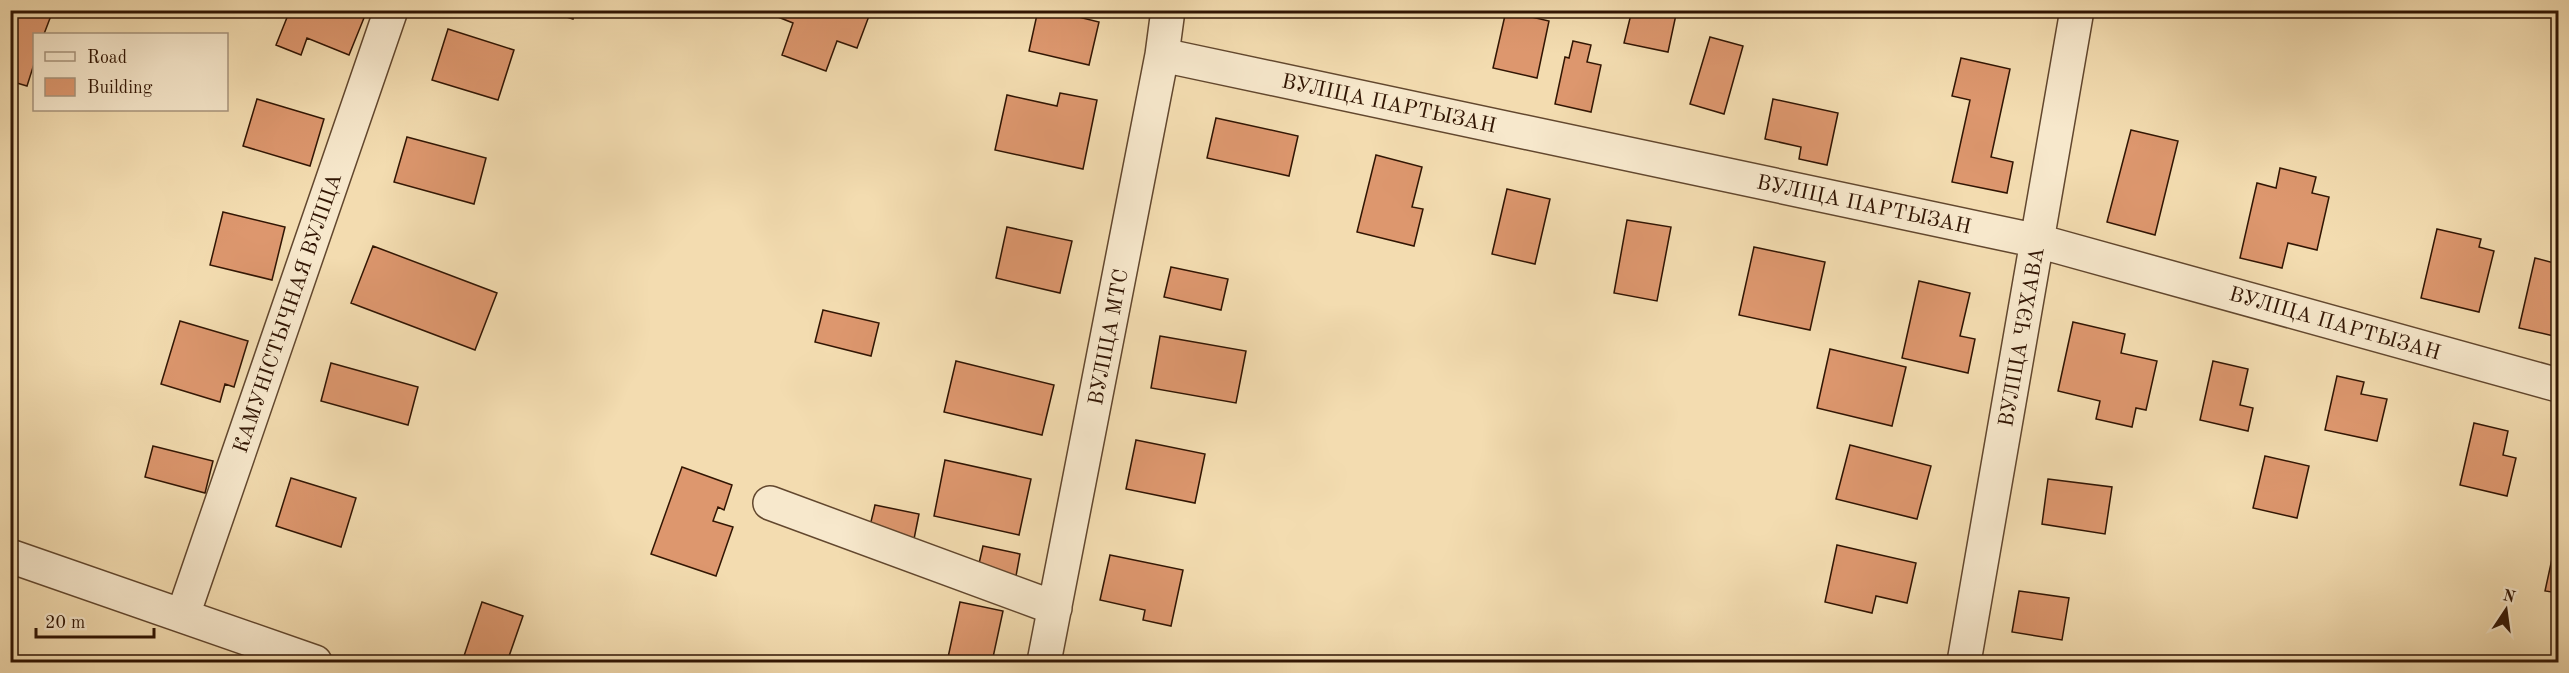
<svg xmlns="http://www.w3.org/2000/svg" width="2569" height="673" font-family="'Old Standard TT',serif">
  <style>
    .building { fill: #dd976e; stroke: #311503; stroke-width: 1.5 }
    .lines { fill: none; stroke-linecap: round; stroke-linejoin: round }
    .minor-casing { stroke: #62472e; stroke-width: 36 }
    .minor { stroke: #f7e8cc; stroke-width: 33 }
    .labels { text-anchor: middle; stroke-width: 4.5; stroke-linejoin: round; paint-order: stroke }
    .street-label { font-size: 21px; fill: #311503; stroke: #f7e8cc }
  </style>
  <rect width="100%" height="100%" fill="#f3dcb0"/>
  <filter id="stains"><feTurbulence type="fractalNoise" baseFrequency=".00333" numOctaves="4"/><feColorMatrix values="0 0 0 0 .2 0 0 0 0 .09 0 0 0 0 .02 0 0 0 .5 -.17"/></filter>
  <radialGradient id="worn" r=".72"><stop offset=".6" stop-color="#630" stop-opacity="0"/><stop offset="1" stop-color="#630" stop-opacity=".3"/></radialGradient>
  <path class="building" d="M10,10H44L52,13L44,34H34V64L27,86L10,81Z
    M290,10H359L366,13L349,55L307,38L301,55L276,45Z
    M545,10H576L573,19Z
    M781,10H855L869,16L857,48L837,41L826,71L782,55L793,23L778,17Z
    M1038,10H1050L1099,22L1089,65L1029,51Z
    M1632,10H1677L1668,52L1624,43Z
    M1506,11L1549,21L1537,78L1493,68Z
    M448,29L514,50L498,100L432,80Z
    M1710,37L1743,46L1724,114L1690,104Z
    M1573,41L1591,45L1587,62L1601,65L1591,112L1555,104L1565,57L1569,58Z
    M1961,58L2010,69L1991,157L2013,162L2007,193L1952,182L1970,100L1952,96Z
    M1060,93L1097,100L1083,169L995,150L1007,95L1057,106Z
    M257,99L324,119L310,166L243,146Z
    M1773,99L1838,113L1827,165L1799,159L1801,147L1765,139Z
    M1216,118L1298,136L1289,176L1207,158Z
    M2131,130L2178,141L2155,235L2107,222Z
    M407,137L486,158L474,204L394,182Z
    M1376,155L1422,167L1412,207L1423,209L1414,246L1357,232Z
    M2280,168L2316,177L2312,193L2329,197L2317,250L2288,243L2282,268L2240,258L2257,183L2276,188Z
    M1507,189L1550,199L1535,264L1492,254Z
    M223,212L285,227L272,280L210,265Z
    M1627,220L1671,227L1657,301L1614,293Z
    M1007,227L1072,241L1060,293L996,278Z
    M2437,229L2481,239L2479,247L2494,251L2479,312L2421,298Z
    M373,246L497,293L475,350L351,303Z
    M1754,247L1825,262L1810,330L1739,315Z
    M2535,258L2558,264V337L2519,328Z
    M1171,267L1228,279L1221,310L1164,297Z
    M1919,281L1970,293L1960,336L1975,339L1968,373L1902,358Z
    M823,310L879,323L871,356L815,342Z
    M180,321L248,341L234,387L225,384L220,402L161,384Z
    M2073,322L2125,334L2121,353L2157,361L2146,410L2136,408L2132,427L2096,419L2100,401L2058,391Z
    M1160,336L1246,351L1236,403L1151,388Z
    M1830,349L1906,367L1892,426L1817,408Z
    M956,361L1054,385L1042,435L944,412Z
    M2213,361L2248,369L2240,405L2253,408L2248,431L2200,420Z
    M331,363L418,387L408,425L321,401Z
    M2337,376L2364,382L2361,394L2387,399L2377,441L2325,430Z
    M2474,423L2508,431L2503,455L2516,458L2507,496L2460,485Z
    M1136,440L1205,454L1195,503L1126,489Z
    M1850,445L1931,466L1917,519L1836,499Z
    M153,446L213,461L205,493L145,477Z
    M2265,456L2309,466L2297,518L2253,508Z
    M945,460L1031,479L1019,535L934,516Z
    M682,467L732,485L724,510L718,507L713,521L733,527L716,576L651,554Z
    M291,478L356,498L341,547L276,526Z
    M2048,479L2112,487L2105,534L2042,524Z
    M875,505L919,514L914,539L869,530Z
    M1837,545L1916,563L1907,603L1876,596L1872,613L1825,602Z
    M2555,545L2558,546V593L2545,591Z
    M983,546L1020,554L1016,576L978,568Z
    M1110,555L1183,570L1171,626L1143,620L1145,610L1100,600Z
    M2019,591L2069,598L2062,640L2012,632Z
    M482,602L523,616L507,662H462Z
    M960,602L1003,611L992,662H947Z"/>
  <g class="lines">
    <g class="minor-casing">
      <path id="minor" d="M1162,55L2038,241L2558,385
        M770,503L1055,608
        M10,556L315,662
        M183,615L391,10
        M1044,662L1162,55L1168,10
        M1964,662L2077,10"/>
    </g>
    <use href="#minor" class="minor"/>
  </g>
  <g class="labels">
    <g class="street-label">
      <text transform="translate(1389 103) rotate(12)" y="7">ВУЛІЦА ПАРТЫЗАН</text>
      <text transform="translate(1864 204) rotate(12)" y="7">ВУЛІЦА ПАРТЫЗАН</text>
      <text transform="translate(287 313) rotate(-71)" y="7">КАМУНІСТЫЧНАЯ ВУЛІЦА</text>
      <text transform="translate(2335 323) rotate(16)" y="7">ВУЛІЦА ПАРТЫЗАН</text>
      <text transform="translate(1108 337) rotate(-79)" y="7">ВУЛІЦА МТС</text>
      <text transform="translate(2021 337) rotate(-80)" y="7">ВУЛІЦА ЧЭХАВА</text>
    </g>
  </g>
  <rect width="2569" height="673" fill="none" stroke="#f3dcb0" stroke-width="36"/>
  <rect x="12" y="12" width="2545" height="649" fill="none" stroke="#311503" stroke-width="3"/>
  <rect x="18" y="18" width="2533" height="637" fill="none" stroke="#311503" stroke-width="1.5"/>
  <rect x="33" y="33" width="195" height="78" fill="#f7e8cc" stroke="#a8947c" stroke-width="1.5"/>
  <rect x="45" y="52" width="30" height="9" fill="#f7e8cc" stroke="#a8947c" stroke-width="1.5"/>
  <text x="87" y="63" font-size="18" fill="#311503">Road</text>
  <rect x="45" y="78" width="30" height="18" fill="#dd976e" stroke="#a8947c" stroke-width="1.5"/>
  <text x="87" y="93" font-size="18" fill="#311503">Building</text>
  <g transform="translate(2506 610) rotate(13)" stroke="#f7e8cc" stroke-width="4.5" paint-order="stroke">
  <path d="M0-4.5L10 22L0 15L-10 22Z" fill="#311503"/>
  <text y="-9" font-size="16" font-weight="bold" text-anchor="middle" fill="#311503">N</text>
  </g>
  <path d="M36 628v9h118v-9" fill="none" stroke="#311503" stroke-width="3"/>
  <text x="45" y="628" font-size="18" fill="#311503" stroke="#f7e8cc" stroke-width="4.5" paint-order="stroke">20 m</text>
  <rect width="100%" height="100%" filter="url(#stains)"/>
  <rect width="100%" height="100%" fill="url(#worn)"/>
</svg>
